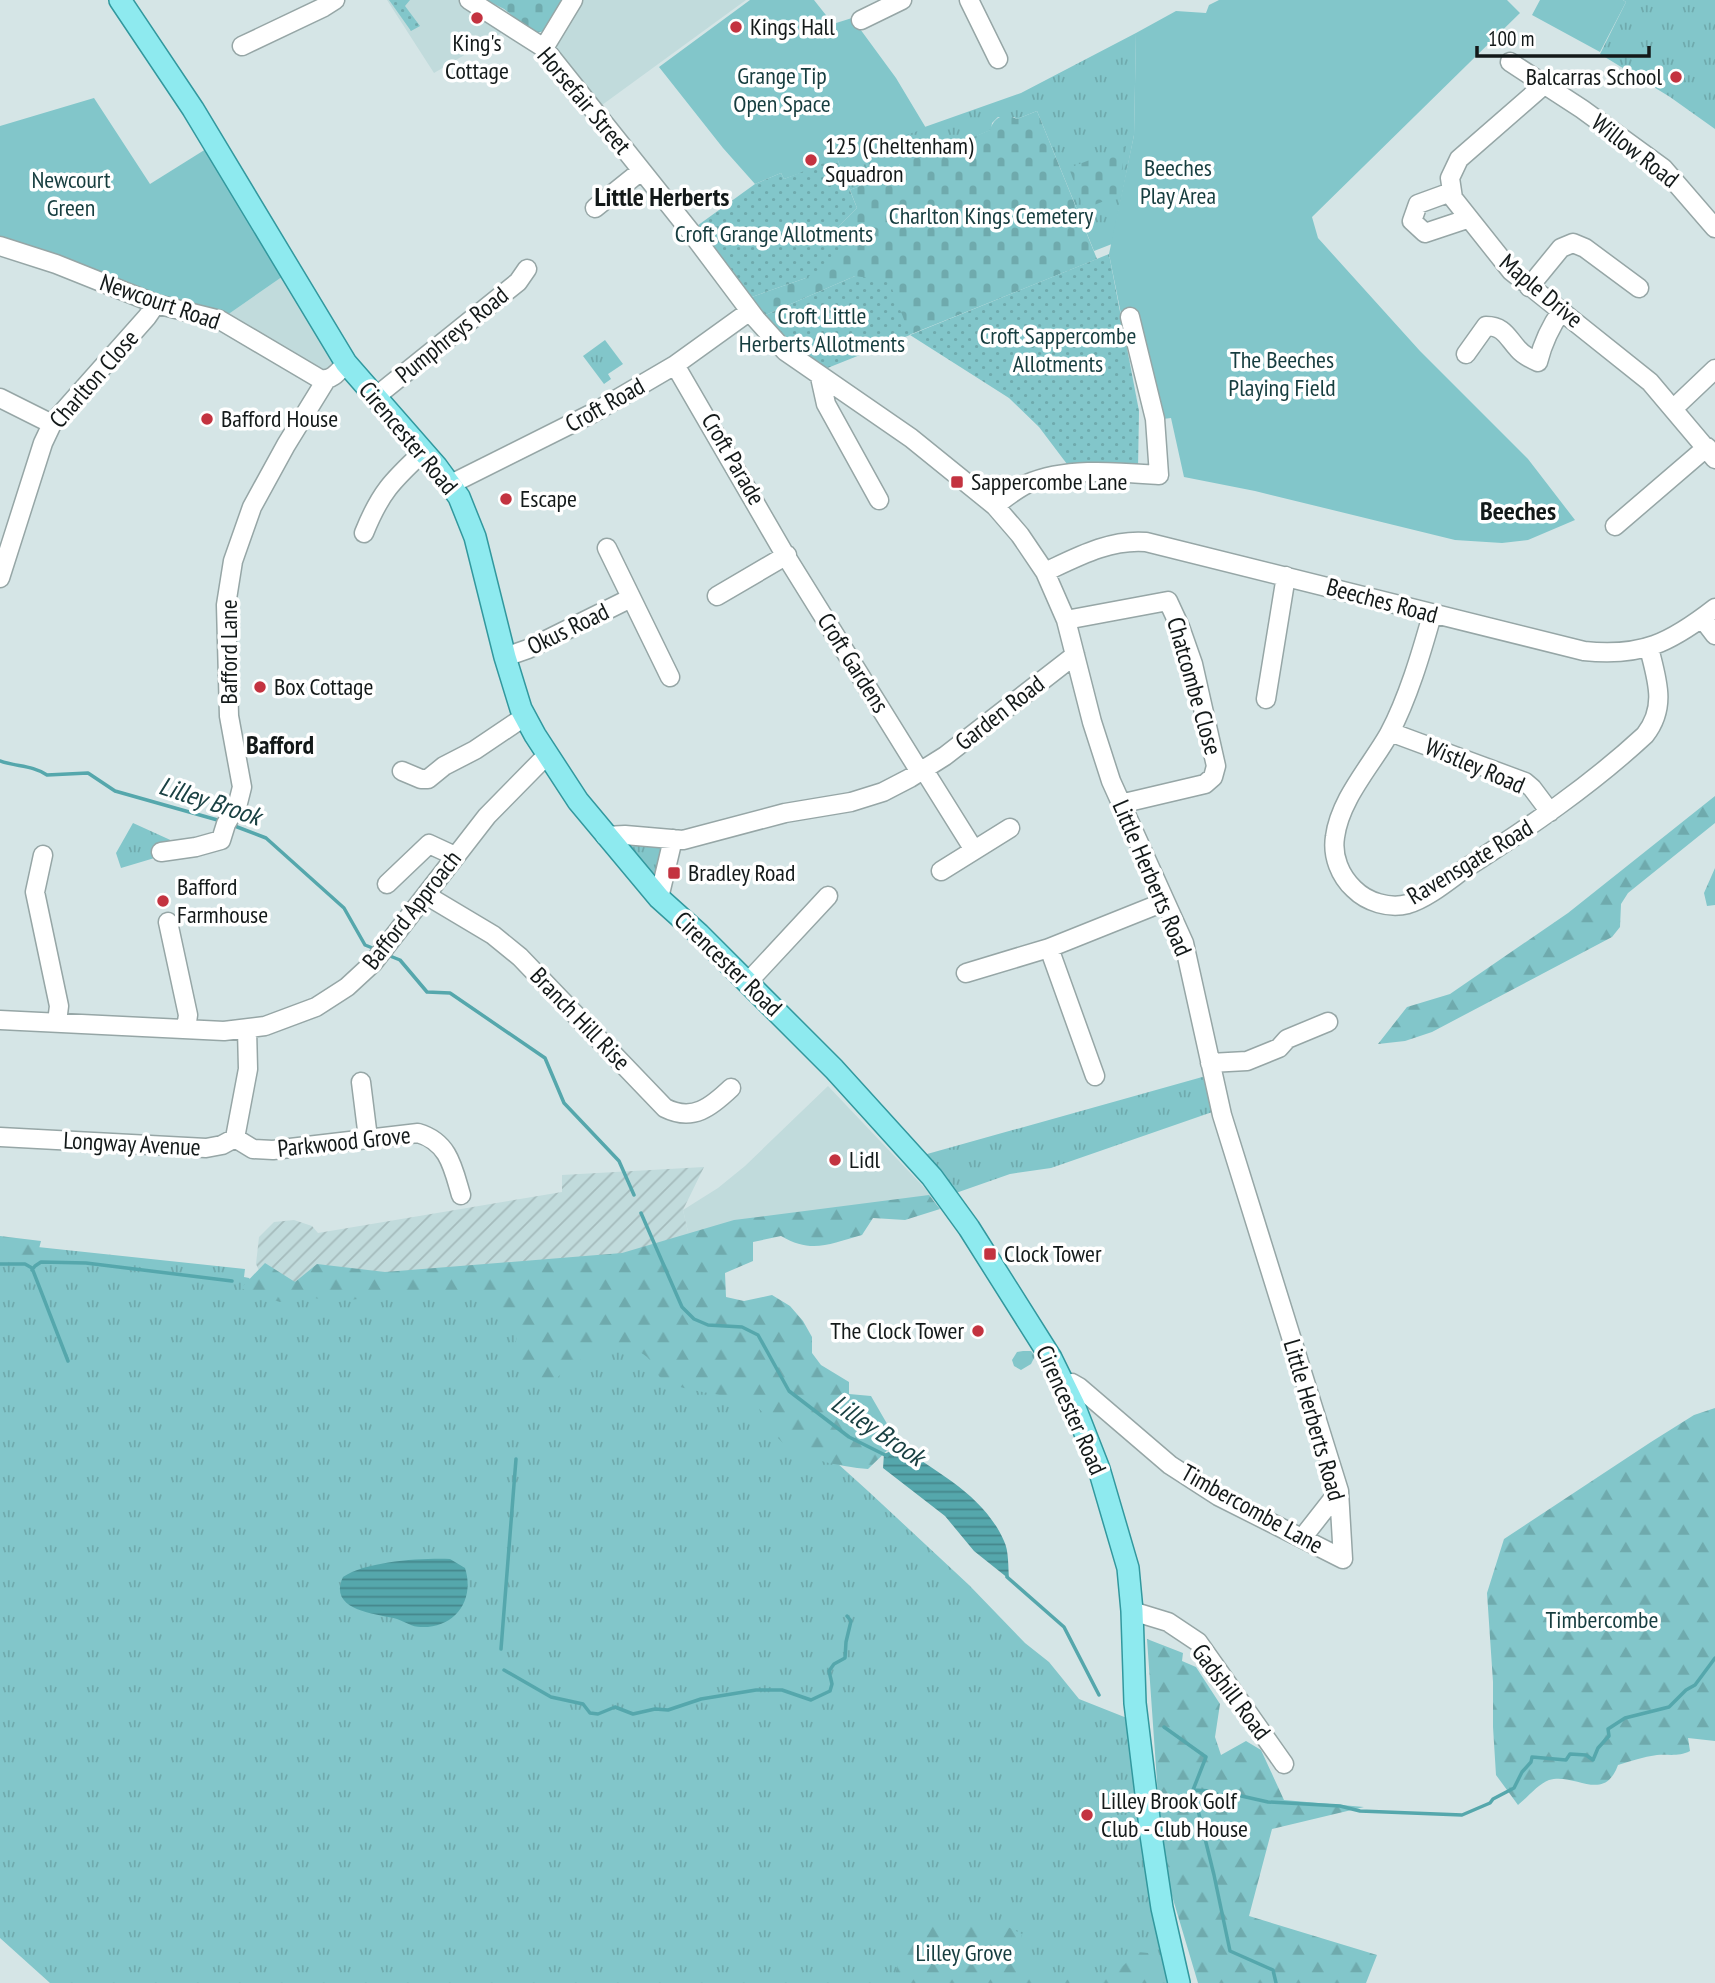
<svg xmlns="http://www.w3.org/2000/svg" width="1715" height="1983" font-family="'PT Sans Narrow',sans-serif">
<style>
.built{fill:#c1dbdc}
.industrial{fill:url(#industrial-furrows)}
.grass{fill:url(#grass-tufts)}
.forest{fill:url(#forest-firs)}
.cemetery{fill:url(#cemetery-stones)}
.park{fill:#82c6ca}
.garden{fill:url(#garden-dots)}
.water{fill:url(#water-rules)}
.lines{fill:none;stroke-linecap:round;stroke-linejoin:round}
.stream{stroke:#55a7ac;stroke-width:3.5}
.minor-casing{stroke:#96a6a6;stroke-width:21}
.major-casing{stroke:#32989e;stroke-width:24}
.minor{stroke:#fff;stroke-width:18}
.major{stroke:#8eeaef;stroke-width:21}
.poi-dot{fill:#c33340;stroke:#fff;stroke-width:2.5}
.labels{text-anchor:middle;stroke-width:7;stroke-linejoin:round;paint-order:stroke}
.poi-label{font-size:24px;fill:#131919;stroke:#fff;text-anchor:start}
.park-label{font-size:24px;fill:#163d3f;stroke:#fff}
.street-label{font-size:24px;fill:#131919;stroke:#fff}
.neighbourhood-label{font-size:26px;font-weight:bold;fill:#131919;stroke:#fff}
.water-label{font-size:26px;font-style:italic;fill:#1a4143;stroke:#fff}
</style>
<defs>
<pattern id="industrial-furrows" width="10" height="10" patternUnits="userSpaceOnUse" patternTransform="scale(1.75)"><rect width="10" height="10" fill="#c1dbdc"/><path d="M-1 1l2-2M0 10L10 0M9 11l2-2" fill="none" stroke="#a5bbbc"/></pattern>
<pattern id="grass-tufts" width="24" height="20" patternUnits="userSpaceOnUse" patternTransform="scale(1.75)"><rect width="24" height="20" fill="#82c6ca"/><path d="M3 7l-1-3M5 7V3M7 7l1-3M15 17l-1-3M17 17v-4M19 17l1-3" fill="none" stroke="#6faaad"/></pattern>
<pattern id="forest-firs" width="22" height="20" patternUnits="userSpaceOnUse" patternTransform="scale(1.75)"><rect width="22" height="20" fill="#82c6ca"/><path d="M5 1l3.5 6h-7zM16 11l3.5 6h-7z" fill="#6faaad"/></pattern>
<pattern id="cemetery-stones" width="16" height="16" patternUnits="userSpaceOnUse" patternTransform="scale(1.75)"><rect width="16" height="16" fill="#82c6ca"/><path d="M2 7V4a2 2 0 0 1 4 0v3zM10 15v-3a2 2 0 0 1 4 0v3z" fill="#6faaad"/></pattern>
<pattern id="garden-dots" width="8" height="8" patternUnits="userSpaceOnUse" patternTransform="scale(1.75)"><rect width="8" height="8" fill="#82c6ca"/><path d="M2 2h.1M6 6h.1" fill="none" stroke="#6faaad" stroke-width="1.8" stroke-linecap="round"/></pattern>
<pattern id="water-rules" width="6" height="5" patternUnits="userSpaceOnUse" patternTransform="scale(1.75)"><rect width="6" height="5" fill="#55a7ac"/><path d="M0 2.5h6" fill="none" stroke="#45878b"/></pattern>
</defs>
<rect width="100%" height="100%" fill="#d5e5e6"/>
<path class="built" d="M387,0H479L543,37L566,0H746L602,105L515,25L434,73Z
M289,272L346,363L333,377L220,320Z
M828,1086L935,1199L690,1241L683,1210L718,1188L745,1166Z"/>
<path class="industrial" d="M704,1167L683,1210L690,1241L673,1269L298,1288L262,1277L256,1264L259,1237L274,1222L294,1220L312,1226L318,1233L562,1192V1175Z"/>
<path class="grass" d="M1623,0H1715V129L1670,97L1600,54L1626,2Z
M1136,33L1134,135L1112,244L1094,251L1037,111L1017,119L1014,117H998L992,123L991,130L923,158L900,164L896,171L850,190L837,158L1021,93Z
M605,340L623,364L608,374L611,379L604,384L583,356Z
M133,823L188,848L121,868L116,853Z
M627,843L660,846L663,851L659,872L650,876Z
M1213,1074L1221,1109L1051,1168L1010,1174L953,1194L920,1156Z
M0,1243L245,1269L244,1277L249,1278L253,1283L613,1272L795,1425L868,1491L969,1585L1025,1643L1049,1662L1079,1699L1137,1722L1167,1983H50L0,1938Z
M1023,1351H1031L1035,1356L1031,1364L1021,1370L1014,1366L1012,1360L1017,1352Z"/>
<path class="forest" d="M1715,796V823L1628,893L1621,904L1620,927L1612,937L1432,1032L1405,1041L1378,1044L1407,1007L1450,994L1568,913Z
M1715,868V905L1707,906L1704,893Z
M929,1195L940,1209L905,1220L873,1218L862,1235C829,1244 812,1254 781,1236L753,1242V1261L725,1273L726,1297L744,1301L772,1295L790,1306L803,1321L812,1337V1353L821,1365L849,1382V1394L871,1396L897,1441L868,1469C842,1467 790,1458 775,1434C767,1422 764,1408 749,1402C728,1394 676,1391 662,1379C655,1374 654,1363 647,1357C616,1331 572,1361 550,1385L521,1371L514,1350L519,1327L505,1314L491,1292L405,1294L339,1301L296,1296L280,1302L251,1293L241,1288L265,1263L295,1282L317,1264L385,1272L622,1253L734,1220Z
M0,1236L41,1241L35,1264L0,1263Z
M1715,1408V1741L1688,1738L1690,1751C1678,1757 1669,1754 1657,1755C1643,1757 1631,1761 1618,1765C1604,1804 1575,1772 1549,1780C1538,1784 1527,1798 1518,1805L1496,1775L1493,1727V1682L1487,1593L1504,1539L1651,1442L1694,1415Z
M1147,1639L1183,1653L1182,1661L1196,1667L1220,1704L1215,1737L1221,1755L1246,1741L1261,1750L1284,1800L1364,1807L1272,1829L1249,1916L1377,1955L1366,1983H1198L1167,1879L1158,1796Z
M996,1921L1022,1934L1018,1956L1032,1959L1031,1975L1089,1982L1113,1975L1138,1952L1148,1953L1158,1983H893L907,1925Z"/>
<path class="cemetery" d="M486,0H565L546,31L534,33L504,9Z
M1037,111L1097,259L909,335L855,276L756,319L743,300L806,278L838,227L857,208L850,190L896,171L901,162L910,156L923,158L990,130C994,116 1005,112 1017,119Z
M1126,146L1117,196L1084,209L1069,168Z"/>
<path class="park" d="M750,0H814L833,24L852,18L896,78L926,128L784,179L781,173L755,184L723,148L659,67Z
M1219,0H1507L1520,13L1312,217L1318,238L1420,351L1528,459L1575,520L1528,540L1502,543L1455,540L1255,491L1184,477L1171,418L1163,419L1122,319L1109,254L1134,135L1136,33L1176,11L1206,13L1209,5Z
M1540,0H1623L1626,2L1600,52L1532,15Z
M94,98L150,184L214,144L289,272L220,320L0,246V126Z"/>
<path class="garden" d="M389,0H410L405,6L420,26L411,31Z
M837,158L857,208L838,227L841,257L806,278L743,300L690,231L755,184L781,173L784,179Z
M1109,254L1139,411L1138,469L1073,472L1039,427L1009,398L910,335L825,369L820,377L756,319L855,276L889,281L910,335Z"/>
<path class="water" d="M900,1447C939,1473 985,1497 1004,1541C1009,1551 1008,1568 1009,1579L974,1551L945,1516L883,1468L884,1454Z
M450,1559L465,1568C475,1599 456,1627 423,1627C413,1628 406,1622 397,1619C377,1614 327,1611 343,1577C367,1561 422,1558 450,1559Z"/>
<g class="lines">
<path class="stream" d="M0,761C17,767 32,765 47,775L88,773L115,791L221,821
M232,825L266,838L344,908L365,945L375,949
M385,954L400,960L427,992L450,993L545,1058L564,1103L619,1161L634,1195
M641,1213L682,1307L694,1319L708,1325L742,1327L758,1335L789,1391L849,1437L887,1456
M0,1264H25L32,1268L68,1361
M32,1270L35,1266L41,1262L86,1263L232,1281
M1007,1577L1064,1627L1099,1695
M501,1649L516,1459
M504,1670L551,1697L583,1704L590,1713L598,1714L615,1707L633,1714L655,1709L668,1710L701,1699L756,1690H782L811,1700L830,1691L832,1684L829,1671L834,1664L845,1658L846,1642L851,1621L847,1616
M1164,1727L1206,1757L1193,1790L1214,1875L1230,1951L1273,1970L1276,1983
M1193,1790L1211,1791L1219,1795H1237L1268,1802L1340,1806L1360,1811L1462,1815L1490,1803L1493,1799L1514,1788L1522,1772L1531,1762L1532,1757L1566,1760L1570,1754L1586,1755L1593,1760L1598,1748L1609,1736L1608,1729L1625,1718L1669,1707L1686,1690L1695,1685L1715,1658"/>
<g class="minor-casing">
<path id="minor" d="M469,0L544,48L690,231L756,319L785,351L911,438L995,506L1020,535L1045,572L1066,620L1092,722L1111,781L1184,943L1222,1115L1339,1491L1343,1559
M969,0L998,59
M861,20L902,0
M242,46L324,7L335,0
M544,48L573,0
M1510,62L1582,109L1663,168L1715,228
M1545,84L1459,159L1450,178L1453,198L1511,271L1650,382L1715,459
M1451,192L1418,204L1412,221L1425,233L1467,219
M595,208L641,171
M0,246L56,264L156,304L220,320L320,379C332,381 338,372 346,363
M1529,287L1561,248L1573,243L1585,248L1639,288
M1466,354L1486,326C1504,326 1507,337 1518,349C1523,355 1531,359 1538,362C1543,342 1550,327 1562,310
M675,365L784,553L920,772
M820,377L826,404L879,500
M0,398L52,424
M374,398L518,282L527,269
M1674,408L1715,369
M451,484L593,413L675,365L750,311
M995,506C1005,498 1015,490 1027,484C1066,467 1117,472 1159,475L1155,419L1130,317
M1615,526L1707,447
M364,533C380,493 392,481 423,452
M607,548L670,677
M1045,572C1077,557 1110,539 1146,542L1584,651C1642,657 1670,643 1715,608
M0,578L43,443L52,424L147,317L156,304
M717,596L787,555
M1432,615C1421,654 1408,698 1389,734C1371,766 1340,799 1335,837C1332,856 1340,876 1354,889C1367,902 1389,909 1408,904C1428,898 1449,880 1466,868C1528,828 1590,786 1645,735C1667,707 1657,680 1649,648
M1702,618L1715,635
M1066,620L1168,601L1180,627L1193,664L1216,766L1213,777L1205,784L1120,804
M505,657L528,649L631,598
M1266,699L1286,576
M1390,732L1525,782L1532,788L1550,812
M924,770L974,850
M402,771L421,779H428L444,766L475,750L524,717
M605,836L625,835L683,840L785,813L851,802L883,792L910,778L945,756L1075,655
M161,852L196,847L221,840L226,824L238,803L242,787L229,716L226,605L233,561L252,507L286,445L326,380
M43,855L35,892L59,1006L57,1022
M941,871L1010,828
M387,884L429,844L455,856
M426,895L493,935L520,957L665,1108C693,1122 711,1107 731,1088
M659,898L673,839
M168,922L188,1015L186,1029
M1049,948L1095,1076
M966,973L1049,948L1164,902
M748,982L828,896
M0,1020L224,1031L265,1026L316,1007L347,987L373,963L487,816L547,755
M1210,1063L1247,1061L1279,1048L1287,1039L1328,1022
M361,1082L368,1138
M0,1137L206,1148L222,1145L235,1138L248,1069L247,1029
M235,1138L253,1149L273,1150L418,1133C449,1142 453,1168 461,1195
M1064,1385L1072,1383L1079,1387L1170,1465L1218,1496L1343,1559
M1303,1537L1339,1491
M1132,1611L1168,1622L1198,1642L1284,1764"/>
</g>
<g class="major-casing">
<path id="major" d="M120,0L193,109L346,363L437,467L459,497L475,537L505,657L521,709L535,735L578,801L659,898L699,934L834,1069L932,1177L969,1228L1051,1358L1074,1405L1099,1469L1128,1568L1132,1611L1135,1703L1151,1835L1162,1908L1179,1983"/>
</g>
<use href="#minor" class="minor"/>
<use href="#major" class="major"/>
</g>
<g class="poi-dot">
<circle cx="477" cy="18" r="7"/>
<circle cx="736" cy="27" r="7"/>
<circle cx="1676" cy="77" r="7"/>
<circle cx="811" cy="160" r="7"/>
<circle cx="207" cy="419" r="7"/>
<rect x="950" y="475" width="14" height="14" rx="3.5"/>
<circle cx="506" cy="499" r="7"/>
<circle cx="260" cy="687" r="7"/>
<rect x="667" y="866" width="14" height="14" rx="3.5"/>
<circle cx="163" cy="901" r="7"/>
<circle cx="835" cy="1160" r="7"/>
<rect x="983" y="1247" width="14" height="14" rx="3.5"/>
<circle cx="978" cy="1331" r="7"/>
<circle cx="1087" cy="1815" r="7"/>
</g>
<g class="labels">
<g class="poi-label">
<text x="750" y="35">Kings Hall</text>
<text x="477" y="51" text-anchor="middle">King's<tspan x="477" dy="28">Cottage</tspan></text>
<text x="1662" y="85" text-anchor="end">Balcarras School</text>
<text x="825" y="154">125 (Cheltenham)<tspan x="825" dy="28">Squadron</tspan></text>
<text x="221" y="427">Bafford House</text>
<text x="971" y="490">Sappercombe Lane</text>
<text x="520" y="507">Escape</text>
<text x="274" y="695">Box Cottage</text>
<text x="688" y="881">Bradley Road</text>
<text x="177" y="895">Bafford<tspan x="177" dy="28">Farmhouse</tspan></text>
<text x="849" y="1168">Lidl</text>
<text x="1004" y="1262">Clock Tower</text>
<text x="964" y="1339" text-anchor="end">The Clock Tower</text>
<text x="1101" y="1809">Lilley Brook Golf<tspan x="1101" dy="28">Club - Club House</tspan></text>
</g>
<g class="park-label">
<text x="782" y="84">Grange Tip<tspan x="782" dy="28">Open Space</tspan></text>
<text x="1178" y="176">Beeches<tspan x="1178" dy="28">Play Area</tspan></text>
<text x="71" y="188">Newcourt<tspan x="71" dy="28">Green</tspan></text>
<text x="991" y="224">Charlton Kings Cemetery</text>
<text x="774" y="242">Croft Grange Allotments</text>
<text x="822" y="324">Croft Little<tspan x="822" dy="28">Herberts Allotments</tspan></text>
<text x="1058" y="344">Croft Sappercombe<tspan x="1058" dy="28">Allotments</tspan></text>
<text x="1282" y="368">The Beeches<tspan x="1282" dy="28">Playing Field</tspan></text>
<text x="1602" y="1628">Timbercombe</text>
<text x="964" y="1961">Lilley Grove</text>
</g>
<g class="street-label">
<text transform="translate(584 101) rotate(50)" y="8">Horsefair Street</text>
<text transform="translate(1635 151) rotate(38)" y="8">Willow Road</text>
<text transform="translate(1541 291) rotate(40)" y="8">Maple Drive</text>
<text transform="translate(160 302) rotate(19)" y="8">Newcourt Road</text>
<text transform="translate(452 335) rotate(-39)" y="8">Pumphreys Road</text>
<text transform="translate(94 379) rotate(-49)" y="8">Charlton Close</text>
<text transform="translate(605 405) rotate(-29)" y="8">Croft Road</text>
<text transform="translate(408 438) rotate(50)" y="8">Cirencester Road</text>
<text transform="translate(733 459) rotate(60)" y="8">Croft Parade</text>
<text transform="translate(1382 601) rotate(15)" y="8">Beeches Road</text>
<text transform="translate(568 629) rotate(-26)" y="8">Okus Road</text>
<text transform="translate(229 652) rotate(-90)" y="8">Bafford Lane</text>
<text transform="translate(853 663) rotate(58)" y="8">Croft Gardens</text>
<text transform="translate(1194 686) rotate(74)" y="8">Chatcombe Close</text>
<text transform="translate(1000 713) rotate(-38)" y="8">Garden Road</text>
<text transform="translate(1475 766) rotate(23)" y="8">Wistley Road</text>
<text transform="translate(1470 862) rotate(-31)" y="8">Ravensgate Road</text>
<text transform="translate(1152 878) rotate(67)" y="8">Little Herberts Road</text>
<text transform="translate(412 910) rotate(-52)" y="8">Bafford Approach</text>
<text transform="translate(728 964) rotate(44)" y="8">Cirencester Road</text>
<text transform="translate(580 1019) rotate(46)" y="8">Branch Hill Rise</text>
<text transform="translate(344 1142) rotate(-6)" y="8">Parkwood Grove</text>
<text transform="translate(132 1144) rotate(3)" y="8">Longway Avenue</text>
<text transform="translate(1071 1410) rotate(66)" y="8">Cirencester Road</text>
<text transform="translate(1314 1420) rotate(74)" y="8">Little Herberts Road</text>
<text transform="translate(1252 1509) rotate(29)" y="8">Timbercombe Lane</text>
<text transform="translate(1231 1692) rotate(53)" y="8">Gadshill Road</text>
</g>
<g class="neighbourhood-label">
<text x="662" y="206">Little Herberts</text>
<text x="1518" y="520">Beeches</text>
<text x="280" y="754">Bafford</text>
</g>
<g class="water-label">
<text transform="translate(210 801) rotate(18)" y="9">Lilley Brook</text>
<text transform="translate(878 1430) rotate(34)" y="9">Lilley Brook</text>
</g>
</g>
<path d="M1477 46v10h172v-10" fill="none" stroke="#131919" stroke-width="3.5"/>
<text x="1488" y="46" font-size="21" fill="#131919" stroke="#ffffff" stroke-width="5" paint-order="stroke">100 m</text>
</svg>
